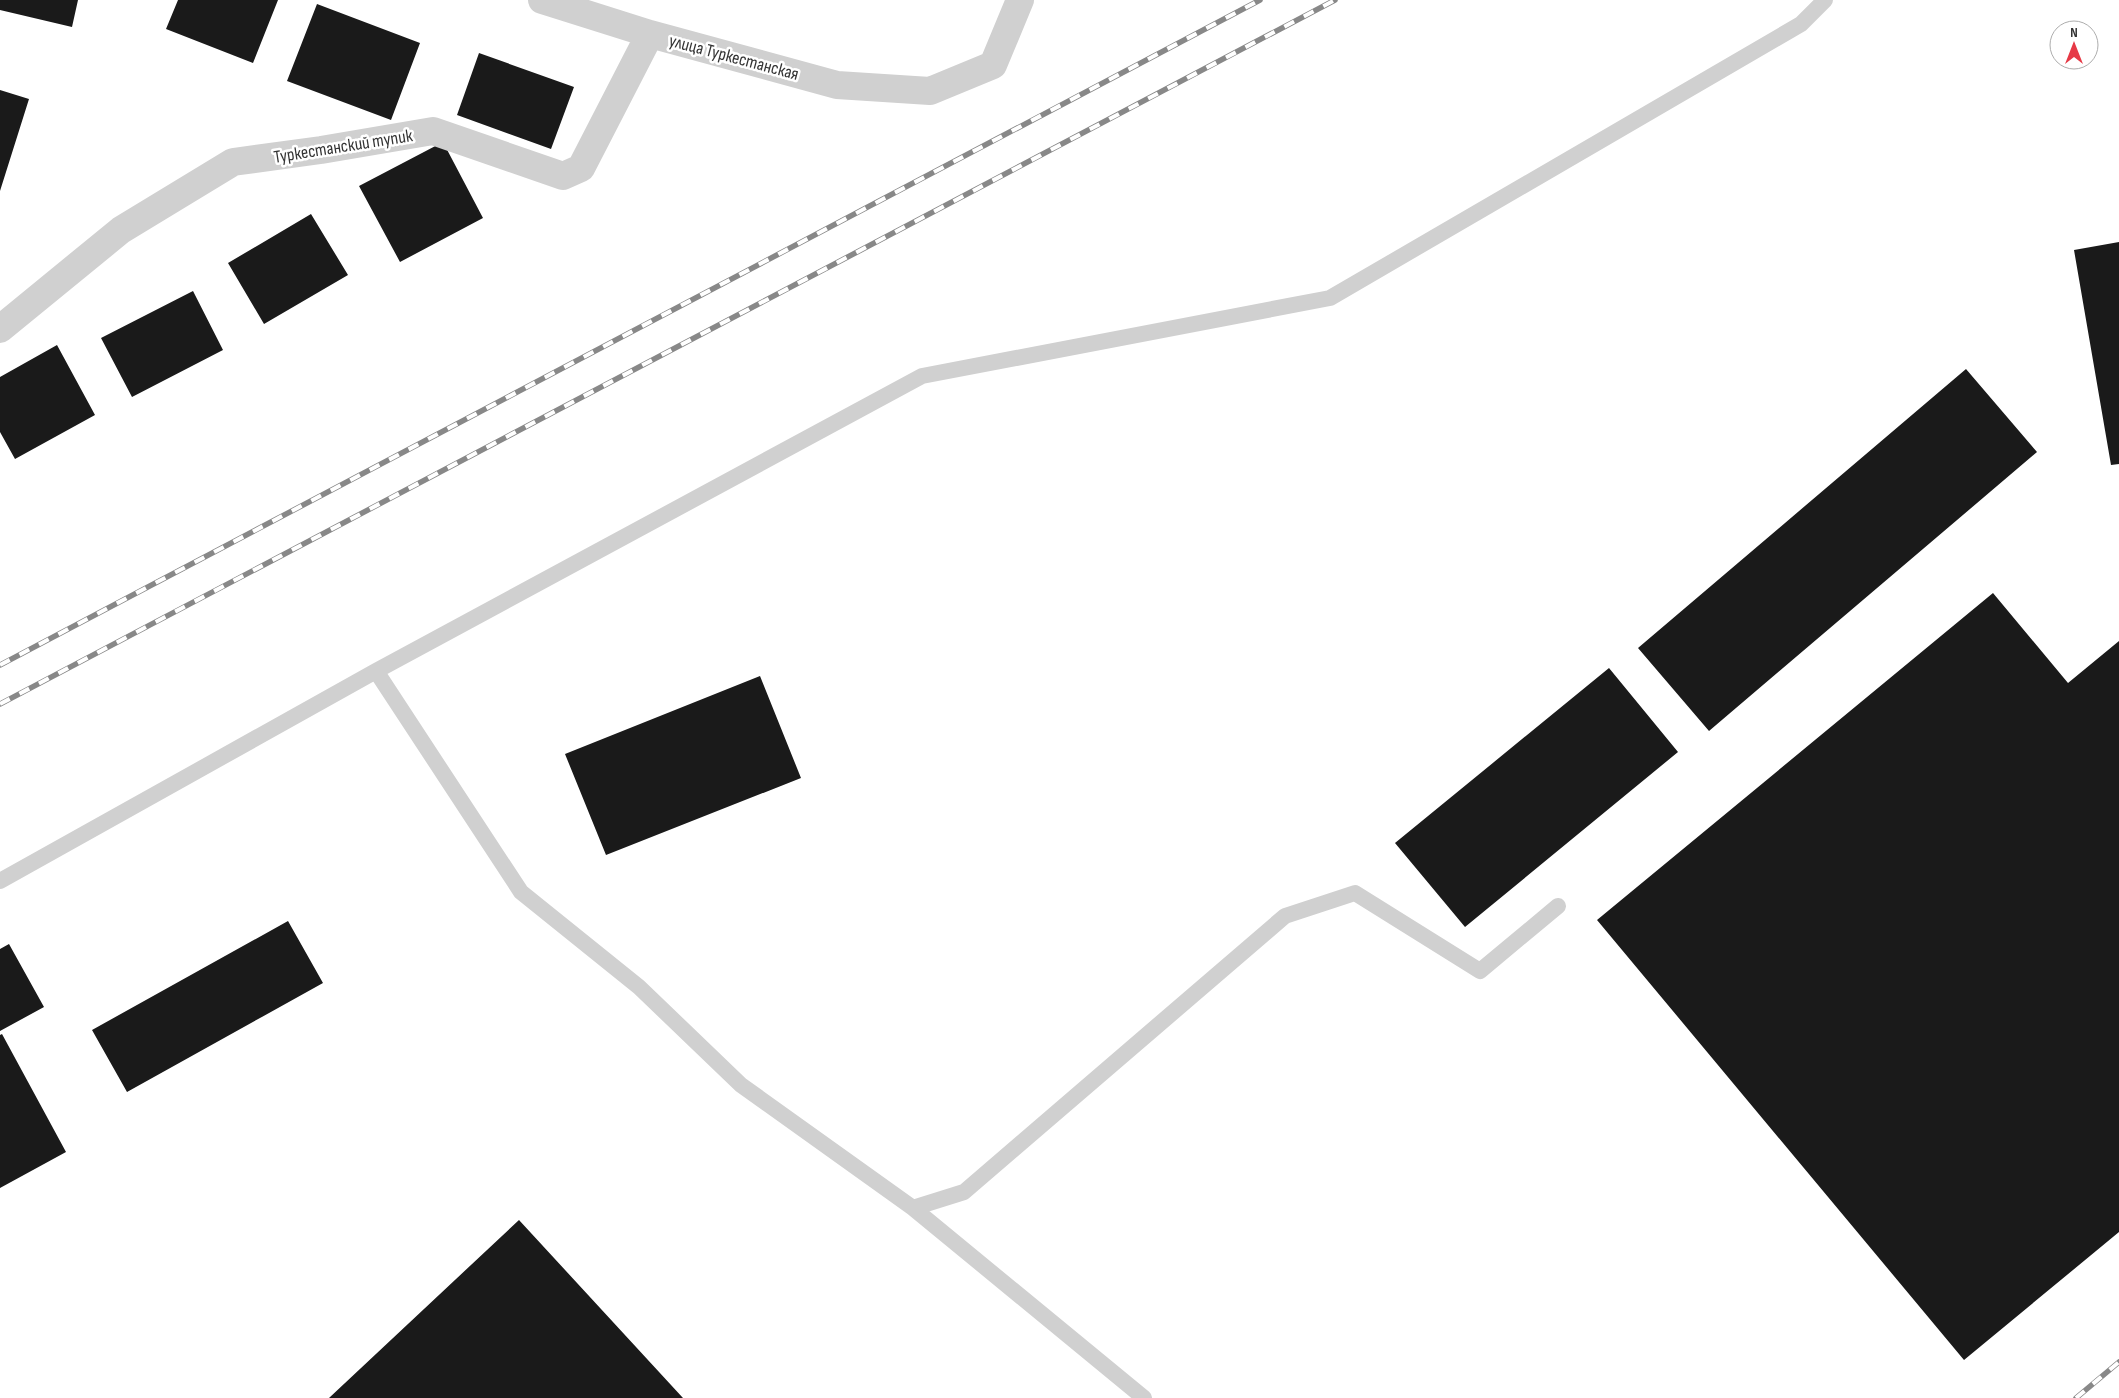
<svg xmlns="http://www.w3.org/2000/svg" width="2119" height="1398" font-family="'Sofia Sans Condensed',sans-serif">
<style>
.building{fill:#1a1a1a}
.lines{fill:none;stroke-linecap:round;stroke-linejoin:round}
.lane{stroke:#d0d0d0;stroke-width:16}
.street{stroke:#d0d0d0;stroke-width:28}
.rail-casing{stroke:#888;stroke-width:5.5}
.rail{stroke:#fff;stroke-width:4;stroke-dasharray:11;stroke-linecap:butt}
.labels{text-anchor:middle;stroke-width:5;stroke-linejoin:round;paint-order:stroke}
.street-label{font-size:18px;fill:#333;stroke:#fff}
</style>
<rect width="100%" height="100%" fill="#fff"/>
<path class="building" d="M0,0H78L72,27L0,10Z
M178,0H278L253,63L166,29Z
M317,4L420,43L391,120L287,81Z
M479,53L574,87L551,149L457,115Z
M0,90L29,99L0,191Z
M443,142L483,218L400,262L359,186Z
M311,214L348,275L264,324L228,263Z
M2119,242V464L2111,465L2074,250Z
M193,291L223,350L132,397L101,338Z
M57,345L95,415L15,459L0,432V377Z
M1966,369L2037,452L1709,731L1638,648Z
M1993,593L2068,683L2119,641V1232L1964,1360L1597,920Z
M1609,668L1678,752L1465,927L1395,843Z
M760,676L801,778L606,855L565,754Z
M288,921L323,983L127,1092L92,1030Z
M9,944L44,1007L0,1031V949Z
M2,1034L66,1152L0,1188V1035Z
M519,1220L683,1398H329Z"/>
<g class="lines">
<path class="lane" d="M376,671L521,892L639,987L741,1085L913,1208L964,1192L1285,916L1355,893L1480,971L1558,906
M0,881L376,671L922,376L1330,298L1801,24L1825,0
M913,1208L1144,1398"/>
<path class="street" d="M542,0L650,34L837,85L930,91L993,65L1020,0
M0,329L121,230L233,162L321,150L433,131L563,176L581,168L650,34"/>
<g class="rail-casing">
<path id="rail" d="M0,665L1260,0
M0,704L1335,0
M2076,1398L2119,1362"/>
</g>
<use href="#rail" class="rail"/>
</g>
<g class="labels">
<g class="street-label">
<text transform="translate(734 57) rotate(15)" y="6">улица Туркестанская</text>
<text transform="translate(343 146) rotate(-9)" y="6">Туркестанский тупик</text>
</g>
</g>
<g transform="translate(2074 45)"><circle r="24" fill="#ffffff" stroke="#adadad"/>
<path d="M0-4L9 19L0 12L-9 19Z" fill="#e63946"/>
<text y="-8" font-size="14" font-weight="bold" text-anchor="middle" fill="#333333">N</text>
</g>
</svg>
